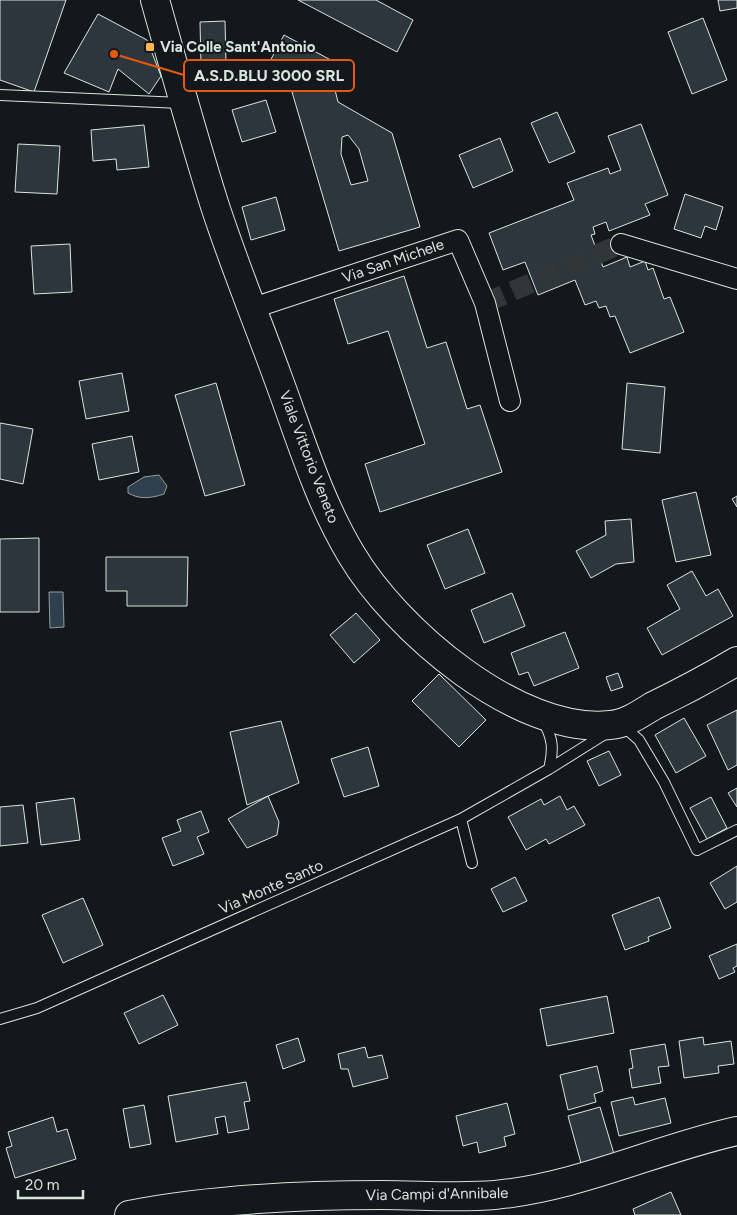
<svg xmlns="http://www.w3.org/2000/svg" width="737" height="1215" font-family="Figtree,sans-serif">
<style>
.water{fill:#2f3f4d;stroke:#939e99}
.building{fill:#2c363c;stroke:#d8e6dc;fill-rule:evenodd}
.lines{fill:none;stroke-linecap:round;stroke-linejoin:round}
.minor-tunnel{stroke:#313739;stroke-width:20;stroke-dasharray:20 10;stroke-linecap:butt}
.service-casing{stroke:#d8e6dc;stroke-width:12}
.minor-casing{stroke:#d8e6dc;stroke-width:22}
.secondary-casing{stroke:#d8e6dc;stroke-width:30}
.service{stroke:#14181c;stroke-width:10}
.minor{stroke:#14181c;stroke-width:20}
.secondary{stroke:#14181c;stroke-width:28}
.poi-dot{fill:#ffb74d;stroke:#14181c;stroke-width:2}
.labels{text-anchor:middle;stroke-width:4;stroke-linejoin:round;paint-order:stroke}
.poi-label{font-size:15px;font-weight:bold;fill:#d8e6dc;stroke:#14181c;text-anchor:start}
.street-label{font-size:15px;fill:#d8e6dc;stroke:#14181c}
.leader{fill:none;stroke:#e8590c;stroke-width:2}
.callout-dot{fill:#e8590c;stroke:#14181c;stroke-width:2}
.callout{fill:#14181c;stroke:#e8590c;stroke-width:2}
.callout-label{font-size:16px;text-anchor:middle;font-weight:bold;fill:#d8e6dc}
</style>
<rect width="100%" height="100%" fill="#14181c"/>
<path class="water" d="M159,475L167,486L164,494C152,498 140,500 128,493V487L144,477Z
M49,592H63L64,627L50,628Z"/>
<path class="building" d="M0,0H66L34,92L0,80Z
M298,0H376L413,20L397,52Z
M718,0H737V8L720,11Z
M98,14L147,40L161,76L149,94L118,69L109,92L64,73Z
M703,18L727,80L692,94L668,32Z
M225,21L226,64L201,65L200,22Z
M284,35L342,66L333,82L338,102L392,133L420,227L339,251L292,92L305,89L302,78L270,61ZM348,135L359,149L368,181L351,185L341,154L342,137Z
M266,100L276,132L242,142L232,110Z
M557,112L575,152L549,163L531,123Z
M641,124L668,195L645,204L650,215L609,231L606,222L593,227L595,234L591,235L603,267L627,257L630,267L645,261L648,270L653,268L664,299L670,297L684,332L630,353L615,316L610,317L606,306L599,308L596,301L585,305L575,280L538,295L525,262L503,270L489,233L574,200L567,183L608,168L610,174L621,170L608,136Z
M144,125L149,167L117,170L116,159L93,161L91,130Z
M500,138L513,171L473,188L459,155Z
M18,144L60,146L57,194L15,192Z
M685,194L723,207L716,230L705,226L701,238L674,229Z
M276,197L285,230L251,240L242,207Z
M70,244L72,292L34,294L31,246Z
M404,276L427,348L446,342L467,409L480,405L502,472L380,512L365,464L425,444L388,331L348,344L334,299Z
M122,373L129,411L86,419L79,381Z
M216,383L245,485L205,496L175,395Z
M627,383L665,387L660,453L622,449Z
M0,423L33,429L23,484L0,479Z
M132,436L139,472L99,480L92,444Z
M696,492L711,555L676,562L662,500Z
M737,496V507L732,499Z
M631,519L634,562L616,564L591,578L576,551L606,535L605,521Z
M468,529L485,573L445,589L427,545Z
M39,538V612H0V539Z
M106,557H188L187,606H127V591H106Z
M692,571L706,596L718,589L733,616L662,655L647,628L680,609L667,585Z
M512,593L525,626L484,643L471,610Z
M356,613L380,640L354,663L330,635Z
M565,632L579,668L534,686L528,672L519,675L511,653Z
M618,673L623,687L611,691L606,677Z
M439,674L486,720L459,747L412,701Z
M737,710V765L728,770L707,725Z
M684,718L706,756L676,773L655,735Z
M281,721L299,783L247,805L230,732Z
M368,747L379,786L344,797L331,759Z
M609,751L621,775L599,786L587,761Z
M737,788V807L728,793Z
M268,796L279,822L277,835L247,848L228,819Z
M560,796L567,810L574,806L585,825L549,844L546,839L526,850L508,817L541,799L544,805Z
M711,797L727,828L707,839L690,808Z
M74,798L80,840L41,845L36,803Z
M23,805L28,843L0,846V807Z
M201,811L209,832L197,837L204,854L173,866L162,838L181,831L177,820Z
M737,866V902L725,909L710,883Z
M515,877L527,901L503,912L491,889Z
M659,897L671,928L648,937L649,941L625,950L612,915Z
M83,898L103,945L63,963L42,915Z
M737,944V966L733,968L735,972L719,979L709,956Z
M163,995L178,1025L139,1044L124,1013Z
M607,996L614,1033L547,1046L540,1009Z
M703,1037L704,1045L731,1041L734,1064L718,1066L719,1073L684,1078L679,1041Z
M298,1038L305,1061L283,1069L276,1045Z
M665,1044L669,1066L658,1067L661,1083L632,1088L629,1069L633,1068L630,1050Z
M365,1047L368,1058L382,1055L388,1078L353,1087L348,1069H341L338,1054Z
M597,1066L603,1091L594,1094L596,1102L568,1110L560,1075Z
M246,1082L250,1101L244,1102L249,1129L228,1133L225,1116L215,1118L218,1134L176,1142L168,1096Z
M633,1097L635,1105L665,1098L671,1123L619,1136L611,1102Z
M507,1103L515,1134L504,1137L506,1146L479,1153L477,1142L463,1146L456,1116Z
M144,1105L151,1144L130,1148L123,1109Z
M600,1107L614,1154L581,1163L568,1116Z
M53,1117L57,1132L67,1129L76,1159L15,1178L6,1148L12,1146L8,1132Z
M671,1192L681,1215H635L633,1209Z"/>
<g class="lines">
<path class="minor-tunnel" d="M485,303L621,244"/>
<g class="service-casing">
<path id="service" d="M0,95L181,103
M542,719C553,738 554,748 549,769L608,732
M622,725L639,740L664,782L697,850L737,830
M461,819L472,863
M0,1019L37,1008L461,819L549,769"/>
</g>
<g class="minor-casing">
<path id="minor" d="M621,244L737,279
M253,308L458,240L485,303L510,401"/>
</g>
<g class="secondary-casing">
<path id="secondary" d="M155,0C174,68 193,136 214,203C233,262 257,320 278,378C300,437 318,499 351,554C395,629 518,735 610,725C626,724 640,714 653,706C682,692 710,677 737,661
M129,1215C212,1199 297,1195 382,1195C419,1195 458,1198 495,1195C579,1187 656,1149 737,1131"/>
</g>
<use href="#service" class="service"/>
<use href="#minor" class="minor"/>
<use href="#secondary" class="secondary"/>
</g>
<rect class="poi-dot" x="145" y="42" width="10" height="10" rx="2.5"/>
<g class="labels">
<g class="poi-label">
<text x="160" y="52">Via Colle Sant'Antonio</text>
</g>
<g class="street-label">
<text transform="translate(393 261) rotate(-19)" y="5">Via San Michele</text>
<text transform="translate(309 457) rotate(69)" y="5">Viale Vittorio Veneto</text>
<text transform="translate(271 887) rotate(-24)" y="5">Via Monte Santo</text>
<text transform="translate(437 1194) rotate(-1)" y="5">Via Campi d'Annibale</text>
</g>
</g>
<path class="leader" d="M114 54L184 75"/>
<circle class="callout-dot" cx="114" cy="54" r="5"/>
<rect class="callout" x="184" y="60" width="170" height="31" rx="5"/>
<g class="callout-label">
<text x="269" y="81">A.S.D.BLU 3000 SRL</text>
</g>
<path d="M18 1190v8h65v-8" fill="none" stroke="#d8e6dc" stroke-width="2.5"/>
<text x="25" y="1190" font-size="15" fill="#d8e6dc" stroke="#14181c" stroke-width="4" paint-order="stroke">20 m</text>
</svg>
